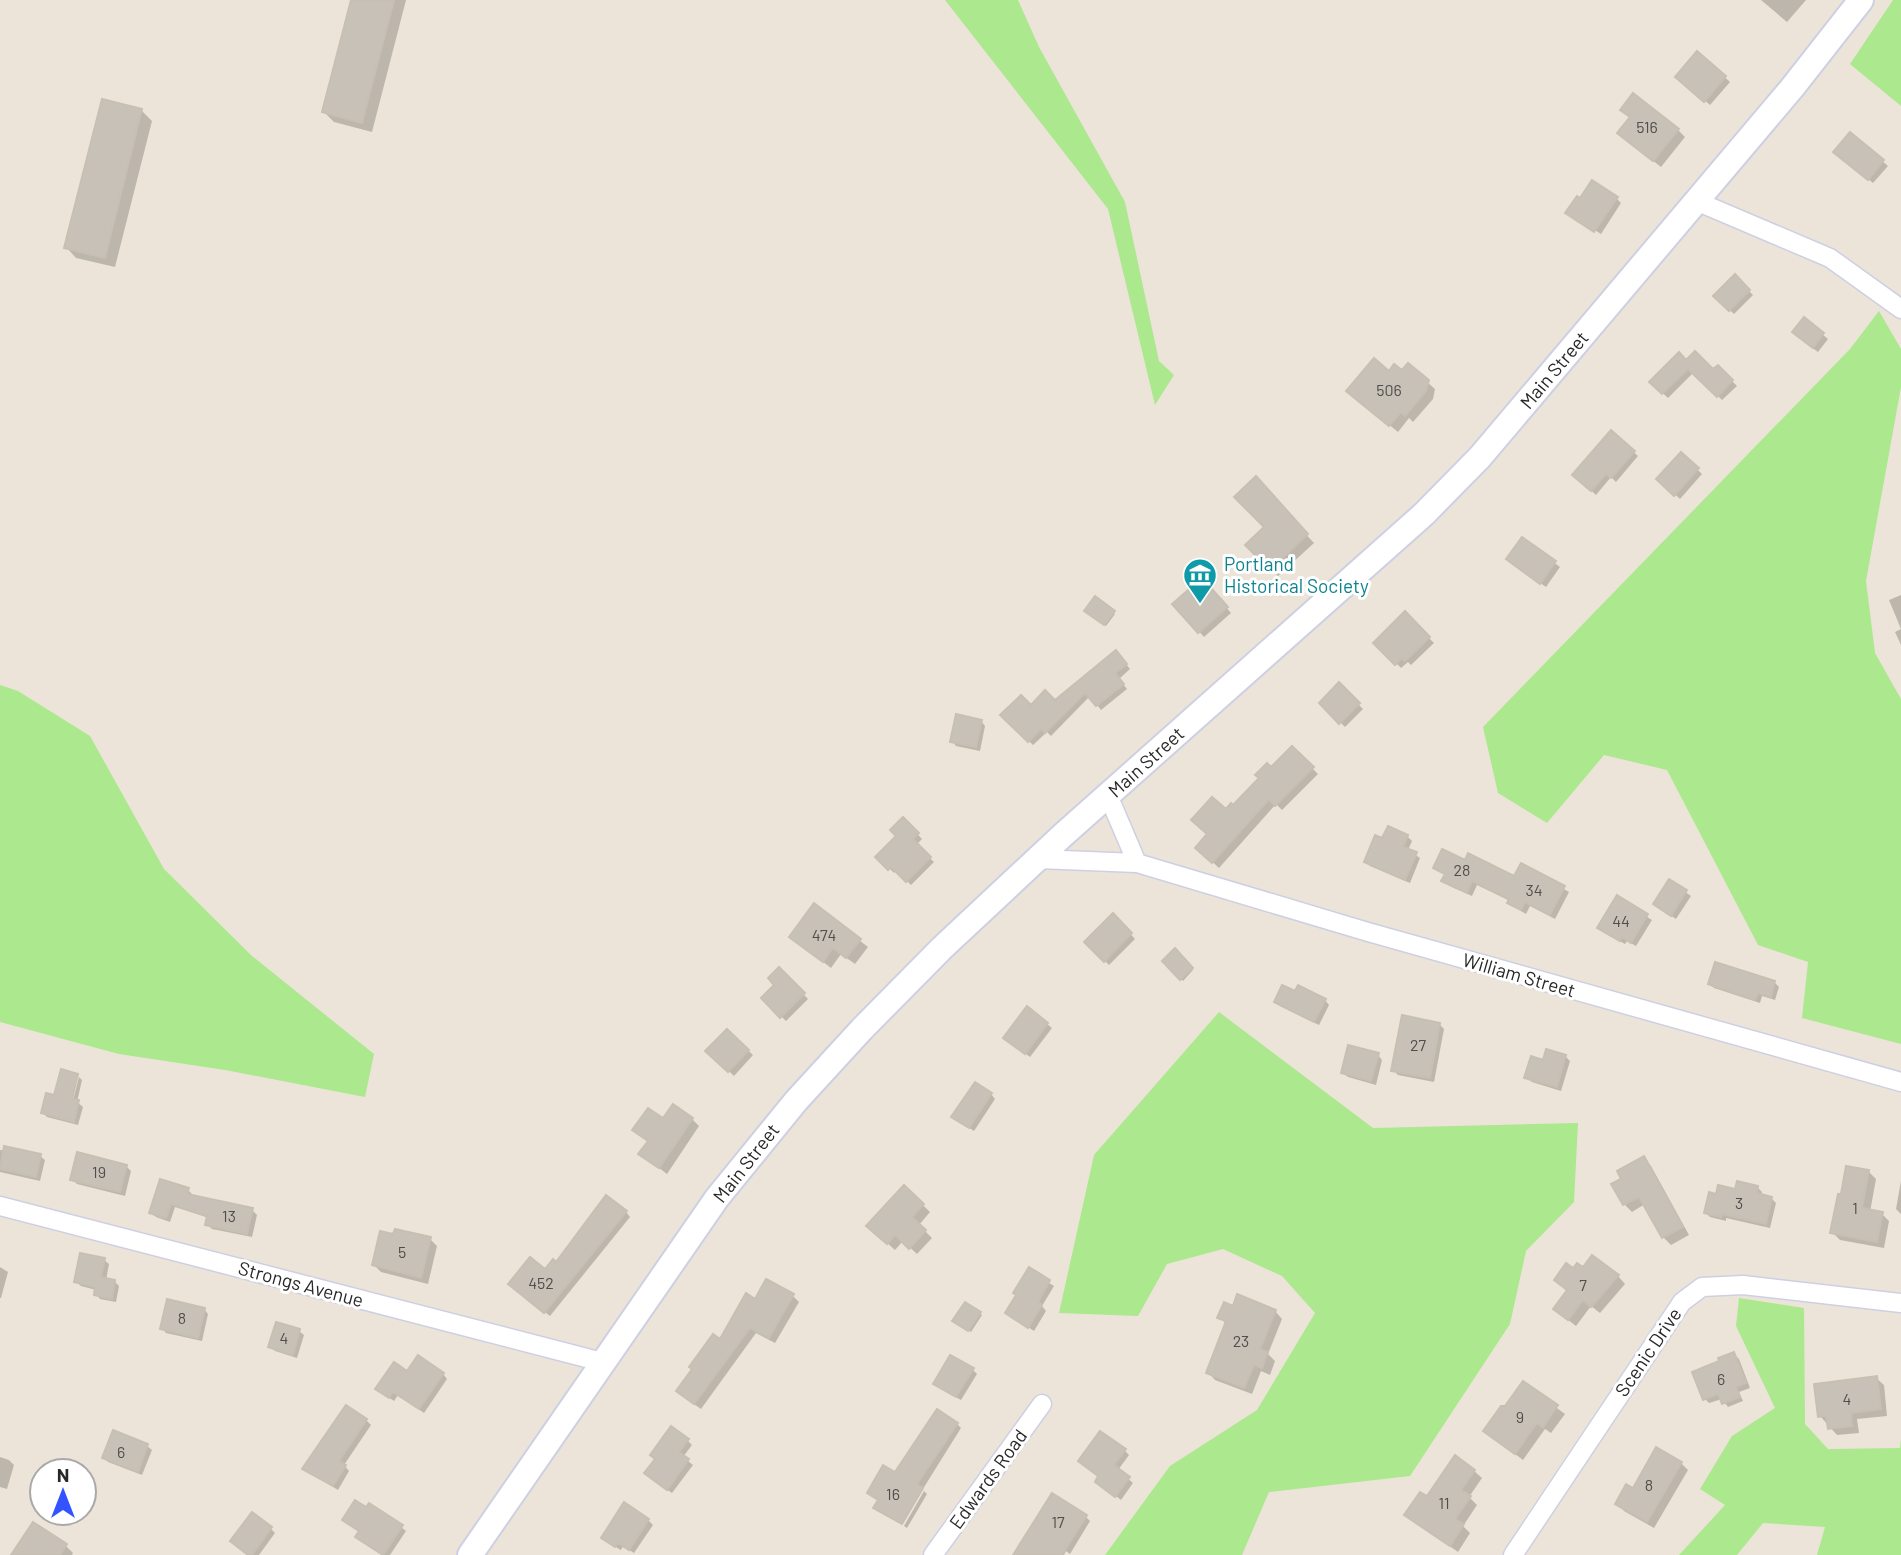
<svg xmlns="http://www.w3.org/2000/svg" width="1901" height="1555" font-family="Barlow,sans-serif">
<style>
.green{fill:#abe88e}
.shadow{fill:#0003}
.building{fill:#c7c1b8;stroke:#c7c0b2;stroke-width:2}
.lines{fill:none;stroke-linecap:round;stroke-linejoin:round}
.street-casing{stroke:#cdd0e3;stroke-width:21}
.secondary-casing{stroke:#cdd0e3;stroke-width:28}
.street{stroke:#fff;stroke-width:18}
.secondary{stroke:#fff;stroke-width:24}
.labels{text-anchor:middle;stroke-width:6;stroke-linejoin:round;paint-order:stroke}
.number-label{font-size:16px;fill:#504e4c}
.street-label{font-size:19px;fill:#282828;stroke:#fff}
.culture-label{font-size:19px;fill:#0d838f;stroke:#fff;text-anchor:start}
</style>
<rect width="100%" height="100%" fill="#ece4d8"/>
<path class="green" d="M945,0H1018L1039,47L1125,202L1159,361L1174,375L1155,405L1108,209Z
M1893,0H1901V106L1850,64Z
M1879,311L1901,349V387L1866,581L1875,653L1901,699V1044L1802,1018L1808,962L1758,945L1667,770L1604,755L1547,823L1498,793L1483,727L1850,349Z
M0,685L18,691L90,736L164,869L252,956L374,1054L365,1097L225,1070L119,1054L0,1022Z
M1219,1012L1373,1128L1578,1123L1574,1202L1526,1251L1510,1324L1410,1476L1269,1492L1242,1555H1105L1170,1466L1257,1410L1315,1313L1282,1276L1223,1249L1167,1264L1138,1316L1059,1313L1094,1155Z
M1739,1298L1804,1308L1805,1424L1828,1449L1900,1448L1901,1439V1555H1817L1825,1527L1763,1523L1737,1555H1679L1725,1505L1700,1489L1732,1436L1775,1408L1736,1326Z"/>
<path class="shadow" d="M353,0H406L372,132L334,122L324,112Z
M1761,0H1806L1787,22Z
M1698,53L1730,82L1710,105L1682,81Z
M104,101L142,111L152,121L115,267L76,258L66,247Z
M1678,130L1685,137L1661,167L1627,140Z
M1850,134L1888,166L1873,183L1840,156Z
M1617,199L1621,203L1601,234L1570,214Z
M1735,277L1753,295L1734,314L1715,296Z
M1804,319L1828,339L1818,352L1798,337Z
M1686,362L1713,372L1718,367L1737,386L1722,400L1694,372L1668,398L1651,382Z
M1402,372L1427,382L1435,389L1433,399L1413,422L1409,418L1398,432L1356,398L1389,373Z
M1611,432L1638,456L1616,482L1611,477L1596,495L1575,475Z
M1681,454L1702,474L1680,499L1658,479Z
M1256,478L1287,510V514L1314,543L1278,576L1248,545L1266,527Z
M1522,539L1560,567L1546,587L1512,564Z
M1207,585L1231,613L1204,637L1175,604Z
M1901,595V629L1889,600Z
M1095,599L1115,614L1106,626L1086,610Z
M1405,614L1434,643L1411,665L1408,662L1401,668L1376,643Z
M1901,629V645L1895,632Z
M1120,657L1130,669L1119,679L1127,689L1101,710L1090,696L1051,736L1047,732L1033,745L1003,715L1055,702Z
M1339,685L1363,709L1345,727L1321,703Z
M981,721L985,726L980,751L956,746L952,741Z
M1292,748L1318,774L1282,810L1276,804L1219,868L1203,853L1226,812Z
M903,819L922,839L916,845L934,862L911,885L896,870L894,873L878,857L899,836Z
M1407,836L1412,841L1408,850L1420,858L1410,883L1370,866L1366,862L1383,841Z
M1466,863L1515,878L1521,865L1569,892L1555,919L1530,906L1526,914L1514,907L1510,901L1477,885L1472,896L1448,885L1444,880L1446,875L1435,868Z
M1669,881L1691,896L1676,919L1659,908Z
M1617,898L1652,920L1636,946L1627,941L1625,944L1604,932Z
M815,906L868,947L855,964L841,954L831,968L791,937Z
M1113,915L1135,939L1109,965L1086,942Z
M1175,951L1193,970L1183,981L1164,961Z
M779,969L808,999L786,1021L763,998L777,985Z
M1775,983L1779,987L1775,1000L1762,996L1760,1003L1714,988L1710,984Z
M1296,994L1325,1000L1329,1005L1319,1025L1280,1006L1276,1002Z
M1047,1024L1052,1028L1030,1057L1010,1042Z
M1440,1025L1444,1029L1434,1082L1398,1075L1393,1070Z
M727,1031L753,1055L734,1076L708,1051Z
M1378,1055L1382,1060L1376,1085L1348,1077L1343,1073Z
M1565,1056L1570,1061L1561,1091L1532,1082L1527,1078L1544,1062Z
M62,1071L78,1076H76L68,1107L71,1108L79,1077L82,1080L77,1102L83,1107L78,1125L47,1117L43,1113L48,1095L56,1097Z
M991,1094L995,1099L974,1131L958,1121Z
M692,1119L699,1126L667,1174L641,1154L649,1142L635,1130L664,1120Z
M0,1150L40,1156L45,1160L40,1181L0,1172Z
M1644,1158L1651,1166L1689,1235L1671,1245L1663,1237L1645,1204L1632,1212L1624,1204L1623,1179Z
M126,1166L131,1171L125,1196L77,1184L72,1179Z
M1868,1171L1876,1179L1870,1212L1882,1214L1889,1221L1884,1248L1840,1240L1832,1232Z
M1901,1181V1214L1896,1209Z
M904,1187L930,1212L919,1225L932,1238L917,1254L903,1241L895,1250L876,1233Z
M1757,1187L1762,1192L1761,1196L1771,1198L1776,1203L1770,1228L1726,1218V1221L1710,1217L1706,1213L1717,1196Z
M188,1190L193,1195L192,1197L252,1210L257,1215L252,1237L212,1229L207,1224L209,1218L175,1207L170,1222L156,1217L151,1212Z
M626,1212L630,1217L550,1316L515,1289L545,1272Z
M430,1239L437,1246L428,1284L381,1272L374,1265Z
M104,1260L109,1264L106,1280L114,1281L119,1286L116,1302L100,1299L96,1294V1290L81,1286L76,1282Z
M0,1267L8,1272L1,1298H0Z
M1029,1270L1054,1286L1042,1306L1046,1311L1034,1331L1007,1313L1018,1296Z
M1584,1270L1618,1276L1625,1284L1600,1313L1591,1306L1576,1326L1563,1316L1568,1291L1556,1280L1574,1271Z
M793,1296L799,1302L775,1343L756,1333L701,1409L684,1397L720,1341L756,1301Z
M966,1304L982,1315L971,1332L956,1323Z
M1233,1308L1275,1311L1282,1319L1268,1354L1275,1361L1270,1375L1261,1371L1252,1394L1215,1380L1208,1372L1227,1325L1220,1317Z
M204,1309L208,1314L202,1341L166,1333L162,1328Z
M299,1331L304,1335L297,1358L275,1351L270,1347Z
M1734,1354L1739,1359L1750,1388L1739,1392L1743,1401L1728,1407L1722,1399L1709,1403L1705,1399Z
M973,1370L977,1374L961,1400L940,1388Z
M408,1373L443,1374L447,1379L424,1413L398,1395L394,1401L382,1393Z
M1876,1378L1884,1385L1887,1416L1857,1419L1859,1433L1837,1435L1820,1416Z
M1523,1383L1565,1414L1551,1433L1545,1429L1523,1460L1485,1431L1506,1408Z
M366,1420L371,1425L344,1465L349,1471L338,1490L304,1469Z
M957,1424L961,1428L901,1524L880,1512L875,1508L879,1501L869,1493Z
M114,1432L147,1446L152,1450L142,1475L108,1462L104,1457Z
M687,1440L692,1445L683,1457L693,1465L672,1493L650,1478Z
M1125,1451L1129,1455L1118,1470L1133,1483L1121,1500L1097,1481Z
M0,1457L9,1460L14,1465L7,1489L0,1487Z
M1681,1463L1688,1470L1654,1528L1624,1511L1617,1503L1633,1490Z
M1474,1471L1482,1478L1469,1497L1477,1505L1463,1526L1470,1533L1458,1552L1406,1515L1427,1499Z
M924,1491L927,1494L907,1528L904,1526Z
M1086,1517L1090,1521L1070,1554L1066,1551L1064,1555H1015Z
M648,1520L653,1525L634,1553L623,1546L621,1550L607,1542Z
M33,1524L66,1546L73,1553L72,1555H19Z
M401,1527L406,1531L390,1555H382L357,1537Z
M271,1529L275,1533L259,1555H249Z"/>
<path class="building" d="M351,0H394L362,123L322,112Z
M1697,51L1726,76L1704,102L1675,77Z
M1633,93L1679,129L1653,161L1617,133L1630,117L1620,110Z
M102,99L142,109L105,258L64,248Z
M1850,132L1884,160L1868,180L1833,152Z
M1592,180L1618,197L1594,232L1565,213L1577,196L1580,198Z
M1735,274L1750,290L1729,311L1713,296Z
M1804,317L1824,333L1813,348L1792,332Z
M1695,351L1713,369L1718,365L1733,380L1717,397L1688,369L1662,394L1649,382L1679,352L1686,360Z
M1374,358L1389,371L1394,364L1402,370L1408,363L1429,380L1426,391L1405,416L1401,412L1389,426L1346,391Z
M1611,430L1635,451L1611,478L1606,474L1591,491L1572,475Z
M1681,452L1699,468L1674,496L1656,479Z
M1256,476L1308,534L1270,570L1245,545L1264,527L1234,497Z
M1522,537L1556,561L1540,584L1506,559Z
M1202,578L1228,607L1198,633L1172,604Z
M1095,596L1115,611L1104,625L1084,611Z
M1405,611L1430,637L1405,661L1402,658L1395,665L1373,643Z
M1116,650L1127,664L1115,673L1124,684L1096,706L1085,693L1045,733L1041,729L1028,742L1000,715L1021,695L1031,705L1045,690L1055,700Z
M1339,682L1360,703L1339,724L1319,703Z
M956,714L982,720L976,747L950,742Z
M1292,746L1314,767L1275,806L1269,799L1212,863L1195,848L1207,834L1191,820L1212,797L1226,809L1231,803L1233,805L1259,778L1255,775L1267,763L1271,767Z
M903,817L919,833L913,839L931,857L906,882L891,867L888,870L875,857L896,836L890,830Z
M1388,826L1408,835L1403,847L1417,852L1405,880L1364,862L1375,835L1382,838Z
M1442,849L1465,860L1468,853L1514,876L1521,863L1565,886L1550,915L1525,902L1521,910L1507,903L1509,899L1472,881L1467,893L1441,881L1445,874L1433,868Z
M1669,879L1687,890L1671,916L1653,904Z
M1617,895L1648,914L1631,943L1622,937L1620,941L1597,928Z
M814,903L861,939L846,958L833,948L823,962L789,937Z
M1113,913L1132,933L1104,962L1084,942Z
M1175,948L1193,968L1180,980L1162,961Z
M1715,962L1775,981L1771,997L1758,993L1755,1000L1708,984Z
M779,967L805,993L780,1018L761,998L774,985L768,978Z
M1282,985L1295,991L1298,985L1326,999L1314,1022L1274,1002Z
M1027,1006L1048,1023L1025,1054L1003,1038Z
M1402,1015L1440,1023L1430,1078L1391,1071Z
M727,1029L749,1050L728,1072L705,1051Z
M1348,1045L1379,1053L1371,1081L1341,1073Z
M1546,1049L1566,1055L1557,1087L1524,1078L1531,1056L1543,1060Z
M61,1069L78,1074L72,1099L79,1100L74,1122L41,1113L46,1093L54,1095Z
M975,1082L992,1093L969,1128L951,1117Z
M673,1104L693,1118L659,1168L638,1154L648,1141L632,1130L648,1108L663,1118Z
M4,1146L41,1154L36,1177L0,1169Z
M77,1152L127,1165L120,1192L70,1180Z
M1644,1156L1683,1227L1662,1238L1639,1197L1623,1205L1611,1184L1621,1179L1617,1171Z
M1846,1166L1869,1170L1862,1208L1883,1212L1877,1242L1830,1233L1838,1194H1841Z
M160,1179L189,1188L187,1194L253,1208L247,1234L205,1225L207,1216L171,1204L166,1218L149,1213Z
M1737,1181L1758,1186L1757,1193L1772,1197L1766,1224L1722,1214L1721,1217L1704,1213L1709,1192L1716,1194L1718,1185L1735,1189Z
M904,1185L924,1204L912,1217L926,1230L909,1249L895,1235L887,1244L866,1226Z
M606,1195L627,1211L544,1313L508,1284L530,1257L545,1269L553,1259L556,1262Z
M395,1229L431,1237L421,1278L372,1265L380,1231L393,1234Z
M80,1253L105,1258L101,1277L115,1280L112,1299L94,1295L95,1287L74,1282Z
M1592,1255L1619,1275L1591,1307L1583,1300L1568,1320L1553,1309L1567,1290L1554,1280L1566,1263L1573,1268L1577,1263L1583,1267Z
M1029,1267L1050,1280L1038,1302L1042,1305L1028,1328L1005,1313L1016,1295L1013,1293Z
M766,1279L794,1294L769,1338L750,1328L694,1404L676,1391L692,1369L689,1367L713,1334L720,1339L746,1293L755,1299Z
M1237,1294L1276,1310L1260,1349L1268,1352L1262,1368L1254,1365L1244,1388L1206,1373L1226,1321L1217,1318L1224,1302L1233,1306Z
M167,1299L205,1308L198,1338L160,1329Z
M965,1302L981,1312L968,1331L952,1321Z
M276,1322L300,1329L293,1355L268,1347Z
M1734,1352L1746,1383L1736,1387L1740,1397L1722,1404L1718,1394L1703,1400L1692,1372L1719,1361L1718,1358Z
M418,1355L444,1373L419,1409L393,1392L389,1398L375,1389L394,1362L407,1371Z
M950,1355L974,1368L956,1397L933,1384Z
M1877,1376L1881,1409L1851,1413L1852,1426L1828,1429L1826,1416L1818,1417L1814,1384Z
M1523,1381L1558,1405L1543,1427L1537,1423L1515,1454L1483,1431L1501,1406H1505Z
M346,1405L367,1419L339,1461L346,1465L333,1486L302,1469Z
M937,1409L958,1423L917,1484L923,1488L902,1524L873,1508L878,1500L867,1493L883,1465L895,1472Z
M671,1426L689,1439L679,1452L689,1459L667,1490L644,1473L655,1459L650,1455Z
M113,1430L148,1444L138,1472L102,1458Z
M1100,1431L1126,1449L1114,1465L1130,1477L1115,1497L1095,1482L1098,1476L1078,1461Z
M1656,1447L1682,1462L1647,1522L1615,1504L1626,1484L1633,1488Z
M1455,1455L1475,1470L1461,1490L1471,1496L1455,1519L1464,1524L1450,1546L1404,1515L1420,1492L1427,1496Z
M1052,1493L1087,1515L1062,1555H1013Z
M355,1500L366,1507L369,1503L403,1525L383,1555L355,1537L359,1531L342,1520Z
M624,1502L649,1519L629,1550L618,1543L615,1547L601,1538Z
M252,1512L272,1527L252,1555H248L230,1541Z
M33,1522L67,1544L60,1555H11Z"/>
<g class="lines">
<g class="street-casing">
<path id="street" d="M1696,201L1830,258L1901,309
M1108,795L1137,863
M1038,859L1137,863L1368,932L1901,1082
M0,1206L602,1362
M933,1555L1042,1404
M1513,1555L1682,1302L1702,1287L1743,1285L1901,1303"/>
</g>
<g class="secondary-casing">
<path id="secondary" d="M470,1555L717,1198L796,1101L862,1029L942,948L1063,835L1424,514L1480,457L1792,88L1861,0"/>
</g>
<use href="#street" class="street"/>
<use href="#secondary" class="secondary"/>
</g>
<defs>
<g id="museum-pin" transform="scale(1.75)"><path d="M0 17L-7.5 6A9.5 9.5 0 1 1 7.5 6Z" fill="#0f9aa8" stroke="#fff"/><path d="M0-6L6-3V-2H-6V-3ZM-5-1h2V3h-2ZM-1-1h2V3h-2ZM3-1h2V3H3ZM-6 4H6V6H-6Z" fill="#fff"/></g>
</defs>
<g fill-rule="evenodd">
<use href="#museum-pin" x="1200" y="575"/>
</g>
<g class="labels">
<g class="number-label">
<text x="1647" y="133">516</text>
<text x="1389" y="396">506</text>
<text x="1462" y="876">28</text>
<text x="1534" y="896">34</text>
<text x="1621" y="927">44</text>
<text x="824" y="941">474</text>
<text x="1418" y="1051">27</text>
<text x="99" y="1178">19</text>
<text x="1739" y="1209">3</text>
<text x="1855" y="1214">1</text>
<text x="229" y="1222">13</text>
<text x="402" y="1258">5</text>
<text x="541" y="1289">452</text>
<text x="1583" y="1291">7</text>
<text x="182" y="1324">8</text>
<text x="284" y="1344">4</text>
<text x="1241" y="1347">23</text>
<text x="1721" y="1385">6</text>
<text x="1847" y="1405">4</text>
<text x="1520" y="1423">9</text>
<text x="121" y="1458">6</text>
<text x="1649" y="1491">8</text>
<text x="893" y="1500">16</text>
<text x="1444" y="1509">11</text>
<text x="1058" y="1528">17</text>
</g>
<g class="street-label">
<text transform="translate(1554 370) rotate(-50)" y="7">Main Street</text>
<text transform="translate(1146 762) rotate(-42)" y="7">Main Street</text>
<text transform="translate(1519 975) rotate(16)" y="7">William Street</text>
<text transform="translate(746 1163) rotate(-52)" y="7">Main Street</text>
<text transform="translate(301 1284) rotate(15)" y="7">Strongs Avenue</text>
<text transform="translate(1648 1352) rotate(-56)" y="7">Scenic Drive</text>
<text transform="translate(988 1479) rotate(-54)" y="7">Edwards Road</text>
</g>
<g class="culture-label">
<text x="1224" y="571">Portland<tspan x="1224" dy="22">Historical Society</tspan></text>
</g>
</g>
<g transform="translate(63 1492)"><circle r="33" fill="#ffffff" stroke="#a9a9a9" stroke-width="2"/>
<path d="M0-5L12 26L0 18L-12 26Z" fill="#3253ff"/>
<text y="-10" font-size="19" font-weight="bold" text-anchor="middle" fill="#282828">N</text>
</g>
</svg>
